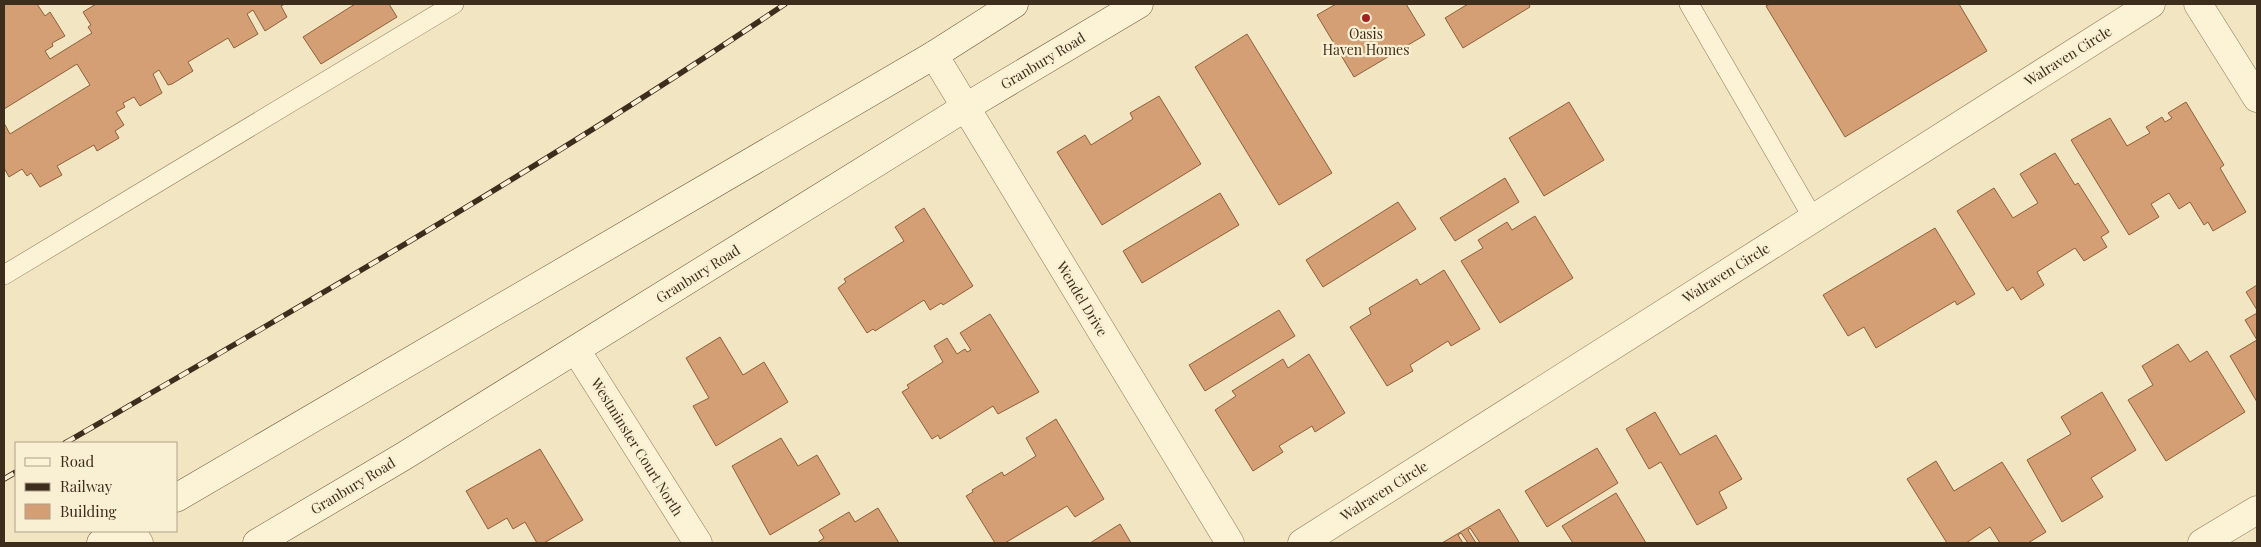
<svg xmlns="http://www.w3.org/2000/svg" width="2261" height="547" font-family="'Playfair Display',serif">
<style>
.building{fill:#d49f74;stroke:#905f3a}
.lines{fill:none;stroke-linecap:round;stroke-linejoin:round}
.service-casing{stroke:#8e7657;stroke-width:20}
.minor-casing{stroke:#8e7657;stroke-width:29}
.secondary-casing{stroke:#70573a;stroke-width:29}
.service{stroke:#fcf2d6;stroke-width:19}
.minor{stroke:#fcf2d6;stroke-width:28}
.secondary{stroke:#fcf2d6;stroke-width:28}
.rail-casing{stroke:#3d2d1d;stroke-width:5.5}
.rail{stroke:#f9efd2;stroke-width:4;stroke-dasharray:11;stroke-linecap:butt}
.poi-dot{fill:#a42320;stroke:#f9efd2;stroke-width:2}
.labels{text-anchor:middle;stroke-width:4.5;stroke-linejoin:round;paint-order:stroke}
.poi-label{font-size:14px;fill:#3d2d1d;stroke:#f9efd2}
.street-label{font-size:14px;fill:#3d2d1d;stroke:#f9efd2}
</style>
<rect width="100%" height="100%" fill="#f2e5c2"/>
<path class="building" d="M4,4H37L45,16L50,12L65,36L52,43L53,46L45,51L50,59L92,33L88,27L91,25L83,12L96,4H285L281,6L287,17L265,31L253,10L247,14L258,34L234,48L228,38L188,62L193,71L172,84L168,85L159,70L153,74L162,93L140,106L134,97L123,103L125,107L116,112L124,125L115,131L119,138L97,151L94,145L57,166L62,175L40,187L31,173L27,176L22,169L9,177L4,168V123L10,134L90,85L77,64L4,109Z
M355,4H389L397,17L321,64L303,37Z
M1336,4H1406L1425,35L1354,77L1317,15Z
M1468,4H1529L1530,7L1463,48L1445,18Z
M1770,4H1959L1987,51L1845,137L1766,6Z
M1247,34L1332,173L1279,205L1195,67Z
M1159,96L1201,164L1102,225L1057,152L1085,135L1091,145L1133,119L1130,113Z
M1569,102L1604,160L1544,196L1509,138Z
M2186,102L2224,165L2220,168L2246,212L2213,231L2208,222L2204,225L2190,202L2179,209L2169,193L2151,204L2159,217L2129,235L2071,140L2110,118L2127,146L2150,133L2146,127L2162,117L2165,122L2172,118L2168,113Z
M2055,153L2075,185L2078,183L2109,232L2101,237L2107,247L2084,261L2075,248L2037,272L2044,285L2021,300L2013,287L2007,291L1957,211L1994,188L2013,218L2038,203L2020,174Z
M1505,178L1519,202L1455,241L1440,218Z
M1220,193L1239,225L1142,283L1123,251Z
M1398,202L1416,229L1323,287L1306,260Z
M924,208L973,286L943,305L941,303L930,310L924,300L875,331L873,329L867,333L838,288L846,282L844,279L904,241L895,227Z
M1535,216L1573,278L1500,323L1461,261L1483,248L1478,240L1507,222L1512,230Z
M1935,228L1975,294L1957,305L1955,301L1876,348L1864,327L1848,336L1823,295Z
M1444,270L1480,329L1451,346L1448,341L1410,365L1413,371L1387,386L1350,327L1371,314L1369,308L1417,279L1420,285Z
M2257,285V310L2246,292Z
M1279,310L1295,336L1205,391L1189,365Z
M2257,313V402L2230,356L2257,340L2245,320Z
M990,314L1039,392L998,414L993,406L940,439L938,435L932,439L902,392L909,388L907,385L943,362L934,346L947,338L957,354L965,349L967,352L971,350L960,333Z
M720,337L743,375L764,362L788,402L716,446L693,406L709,398L686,358Z
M2178,344L2190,362L2207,351L2245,412L2166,461L2128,400L2153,385L2142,366Z
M1309,354L1345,413L1315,432L1312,426L1279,446L1283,452L1253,471L1215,410L1236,396L1232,391L1283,359L1288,368Z
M2102,392L2136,450L2091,478L2103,497L2062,522L2027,460L2071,434L2061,417Z
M1655,412L1680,455L1716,435L1742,479L1719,492L1727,508L1697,525L1661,462L1649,469L1626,429Z
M1056,419L1104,499L1075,517L1067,506L1005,543H995L966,496L973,492L972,490L1002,472L1004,476L1036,456L1026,438Z
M781,438L798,466L817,455L840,494L770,535L732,466Z
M1597,448L1618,483L1547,527L1525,491Z
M540,449L583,520L544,543H537L525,522L513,529L507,518L488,529L466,491Z
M1936,461L1954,491L2002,462L2046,532L2028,543H2000L1990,527L1966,543H1947L1907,479Z
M1616,493L1646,543H1573L1562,526Z
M878,508L899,543H817L824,538L819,530L849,512L855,522Z
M1499,509L1519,542L1517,543H1480L1470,528L1468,530L1476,543H1468L1461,533L1458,535L1463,543H1442Z
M1120,524L1131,543H1090Z"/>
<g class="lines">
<g class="service-casing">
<path id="service" d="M1689,4L1813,218
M4,275L454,4"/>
</g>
<g class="minor-casing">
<path id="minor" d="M2198,4L2257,98
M934,55L1230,543
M576,350L698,543
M131,531L139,543
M1302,543L2151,4
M2202,543L2257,510"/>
</g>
<g class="secondary-casing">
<path id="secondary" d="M176,498L934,55L1014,4
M101,543L121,531
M257,543L404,456L966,107L1139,4"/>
</g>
<use href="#service" class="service"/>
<use href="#minor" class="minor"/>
<use href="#secondary" class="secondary"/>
<g class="rail-casing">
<path id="rail" d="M65,443C308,302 552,162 785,4
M4,479L16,472"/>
</g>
<use href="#rail" class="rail"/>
</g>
<circle class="poi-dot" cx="1366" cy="18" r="5"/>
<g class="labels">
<g class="poi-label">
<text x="1366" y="39">Oasis<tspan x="1366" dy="16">Haven Homes</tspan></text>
</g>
<g class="street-label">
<text transform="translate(2068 56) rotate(-32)" y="5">Walraven Circle</text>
<text transform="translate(1043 61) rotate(-31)" y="5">Granbury Road</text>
<text transform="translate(1726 273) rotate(-32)" y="5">Walraven Circle</text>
<text transform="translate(698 274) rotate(-32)" y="5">Granbury Road</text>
<text transform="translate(1082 299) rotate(59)" y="5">Wendel Drive</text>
<text transform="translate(637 447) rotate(58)" y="5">Westminster Court North</text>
<text transform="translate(353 486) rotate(-31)" y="5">Granbury Road</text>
<text transform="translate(1384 491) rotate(-32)" y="5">Walraven Circle</text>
</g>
</g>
<rect width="2261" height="547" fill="none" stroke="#3d2d1d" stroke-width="10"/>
<rect x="15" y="442" width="162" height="90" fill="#f9efd2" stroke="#aea18a"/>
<rect x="25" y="458" width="25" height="8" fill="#fcf2d6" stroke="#aea18a"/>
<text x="60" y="467" font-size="15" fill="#3d2d1d">Road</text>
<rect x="25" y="483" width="25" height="8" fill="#3d2d1d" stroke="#aea18a"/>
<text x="60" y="492" font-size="15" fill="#3d2d1d">Railway</text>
<rect x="25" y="504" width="25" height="15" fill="#d49f74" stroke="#aea18a"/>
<text x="60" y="517" font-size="15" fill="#3d2d1d">Building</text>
</svg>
